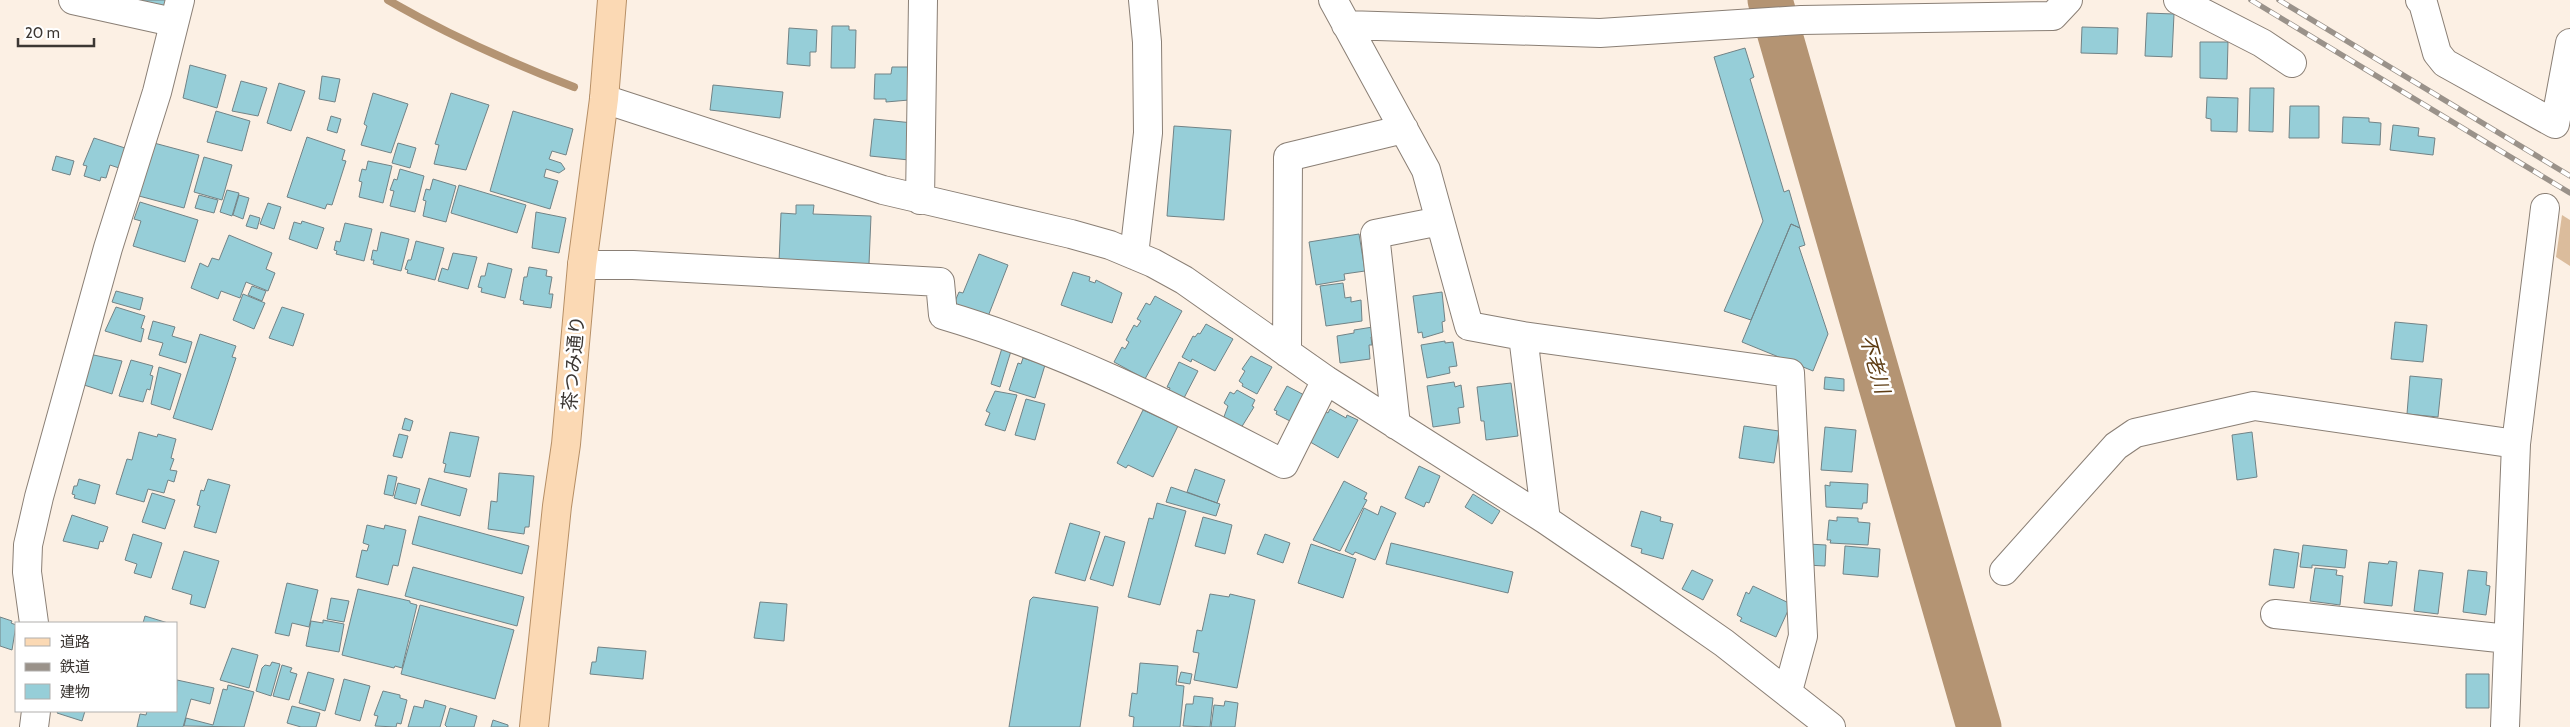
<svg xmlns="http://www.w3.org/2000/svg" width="2570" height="727" font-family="Cabin,'Noto Sans JP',sans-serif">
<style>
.green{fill:#dbbc9c}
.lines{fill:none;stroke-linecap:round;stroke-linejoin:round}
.stream{stroke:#b49473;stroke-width:8}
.river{stroke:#b49473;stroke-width:45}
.building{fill:#96ced8;stroke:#728386}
.minor-casing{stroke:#8a7f75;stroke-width:30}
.major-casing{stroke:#b68f66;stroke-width:30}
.minor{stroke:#fff;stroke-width:28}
.major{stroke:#fbd9b4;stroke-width:28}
.rail-casing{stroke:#9a928a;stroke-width:5.5}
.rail{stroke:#fff;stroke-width:4;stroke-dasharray:11;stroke-linecap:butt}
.labels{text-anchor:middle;stroke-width:5;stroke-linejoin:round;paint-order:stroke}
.street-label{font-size:19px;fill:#3c3733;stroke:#fff}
.water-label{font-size:20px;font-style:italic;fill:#5d3c13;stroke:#fff}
</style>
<rect width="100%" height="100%" fill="#fcf0e4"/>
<path class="green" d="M2562,215L2570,220V266L2556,257Z"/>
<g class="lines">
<path class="stream" d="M388,0C448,35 509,62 574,87"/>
<path class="river" d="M1770,0L1979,727"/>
</g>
<path class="building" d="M139,0H169L165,14L138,6Z
M2147,13L2174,14L2172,57L2145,56Z
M832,26H849V30H856L855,68H831Z
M2082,27L2118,28L2117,54L2081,53Z
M789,28L817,30L816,52H810V66L787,64Z
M2200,42H2228L2227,79L2200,78Z
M1745,48L1754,77L1750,79L1784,192L1789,190L1800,228L1791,224L1751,320L1724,311L1763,221L1714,57Z
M190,65L226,75L217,108L183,98Z
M892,67H911L909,100L886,102V99H874L875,74H891Z
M322,76L340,79L335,102L319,99Z
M241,81L267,88L258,116L232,111Z
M279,83L305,91L291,131L267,123Z
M713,85L783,92L780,118L710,110Z
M2250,88H2274L2273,132L2249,131Z
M373,93L408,104L391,153L361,145L367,126L364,124Z
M451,93L489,105L466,170L434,164L439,145L435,144Z
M2207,97L2238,98L2237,132L2211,131V119L2206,118Z
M2290,106H2319V138H2289Z
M216,111L250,121L242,151L207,142Z
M513,111L573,129L566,155L552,151L549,159L561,163L565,169L559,173L546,169L544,177L558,181L550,209L490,191Z
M331,116L341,119L337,133L327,130Z
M2343,117L2369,118V122L2381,123L2380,145L2342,143Z
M874,119L913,123L909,160L870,156Z
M2393,125L2419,128L2418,136L2435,138L2433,155L2390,150Z
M1174,126L1231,130L1224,220L1167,216Z
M307,137L345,150L342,160L346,161L332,205L327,204L325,209L287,197Z
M94,138L125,148L119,168L110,165L106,178L101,177L100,181L84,176L87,166L83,165Z
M154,143L199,155L184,208L139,196Z
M398,143L416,148L410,168L392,163Z
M56,156L74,161L70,175L52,170Z
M204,157L232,165L222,200L194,192Z
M368,161L392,166L383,203L359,197L362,182L359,181L362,169L366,170Z
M400,169L424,176L415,212L390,206L394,191L390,190L394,179L397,180Z
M433,179L456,186L446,222L423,216L426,201L423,200L426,189L430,190Z
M459,185L526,205L517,233L451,213Z
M227,190L239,193L232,216L220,212Z
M199,195L218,200L214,213L195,208Z
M239,195L249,198L243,219L233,215Z
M140,202L198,220L185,262L133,246L141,221L134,219Z
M268,203L281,207L274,229L260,224Z
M796,205H814L813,214L871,216L869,264L796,261L779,263L781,213L796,214Z
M536,212L566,218L559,253L532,248Z
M250,215L260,218L257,229L246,226Z
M302,221L324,228L317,249L289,239L294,222L301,224Z
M345,223L372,229L364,261L336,254L337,251L334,250L336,241L340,242Z
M1791,224L1800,228L1805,245L1799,247L1828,334L1813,371L1742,342Z
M381,232L409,239L401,271L373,264L374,260H371L373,250L377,251Z
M1359,234L1365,271L1344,274L1345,280L1316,285L1309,242Z
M229,235L272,253L266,269L275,273L268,291L246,282L240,298L221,291L218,299L191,288L200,263L208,267L212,258L219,260Z
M416,241L444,248L435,280L407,273L408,270L405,269L408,260H411Z
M453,253L477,257L468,289L438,281L442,268L448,270Z
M979,254L1008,265L987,319L953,306L959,292L963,293Z
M488,263L512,269L505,298L481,292L482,288L478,287L481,276H485Z
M529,267L547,270L546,276L552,277L549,294H553L551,308L523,304L524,301L520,300L524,277H527Z
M1073,272L1090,277L1089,281L1095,283L1096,280L1122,293L1112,323L1061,305Z
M1343,283L1345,298L1351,297V302L1361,300L1362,321L1326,326L1320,286Z
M252,286L266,291L262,301L248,295Z
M116,291L143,298L140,310L112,302Z
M1442,292L1445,321L1442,322L1443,332L1423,338L1422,332L1418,333L1413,296Z
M243,294L265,303L254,329L233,320Z
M1155,296L1182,311L1145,379L1114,362L1122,347L1125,349L1129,342L1126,340L1134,325L1137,327L1141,321L1137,319L1146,303L1150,305Z
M116,307L145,316L141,328L144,329L141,342L105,331Z
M282,307L304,314L293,346L269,338Z
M153,321L175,327L172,336L192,342L186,363L159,355L163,343L148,339Z
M2395,322L2427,325L2423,362L2391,359Z
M1206,324L1233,339L1215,371L1192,359L1191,362L1182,357L1193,336L1195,337L1198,333L1200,334Z
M1373,327L1374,337H1371L1372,345H1369L1370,359L1340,363L1337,336L1354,333V330Z
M200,334L236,346L232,357L236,358L212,430L173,418Z
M1445,341V343L1453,342L1457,366L1449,367L1450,373L1427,378L1421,345Z
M1002,348L1011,351L1000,387L991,384Z
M89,354L122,361L112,394L81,384Z
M1251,356L1272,367L1257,394L1242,386L1243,384L1239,381L1245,371L1242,369Z
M1023,358L1045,365L1035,398L1009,390L1018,363L1021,364Z
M131,360L153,366L150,375L153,376L150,390L147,389L143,402L119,396Z
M1179,362L1198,371L1184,398L1169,391L1170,388L1167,387Z
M159,367L181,374L170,410L151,404Z
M2410,376L2442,379L2438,417L2407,414Z
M1825,377L1844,379V391L1824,389Z
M1454,382L1455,387L1461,385L1464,407L1458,408L1460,423L1433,427L1427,386Z
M1511,383L1518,436L1486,440L1484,421H1481L1477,387Z
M1287,386L1306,396L1292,422L1276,414L1277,411L1274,410Z
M1237,390L1255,400L1252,406L1254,407L1241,428L1222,422L1228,406L1224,403L1230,392L1234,394Z
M995,391L1017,395L1005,431L985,425L990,413L986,411Z
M1026,399L1045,404L1035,440L1015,435Z
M1330,409L1346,418L1347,415L1358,420L1338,458L1305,439L1323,410L1328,413Z
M1143,410L1178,426L1153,477L1128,465L1126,468L1117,463Z
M405,418L413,421L410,431L402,429Z
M1744,426L1779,431L1774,463L1739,458Z
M1825,427L1856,430L1852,472L1821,470Z
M139,432L157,437L158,434L176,439L171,458L174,459L170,470L177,471L174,482L168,480L164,493L148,489L144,502L116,494L127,459L132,460Z
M450,432L479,437L470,477L444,472L446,464L443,463Z
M2252,432L2257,477L2237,480L2232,435Z
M399,434L408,436L402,458L393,456Z
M1419,466L1440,476L1429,503L1426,502L1424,507L1405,498Z
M1195,469L1225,480L1217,503L1187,492Z
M499,473L534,476L529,527H525L524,534L488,529L491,501L497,502Z
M388,475L397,477L393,496L384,494Z
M429,478L467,489L460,516L421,505Z
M79,479L100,485L95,504L74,498L75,495L72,494L74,486H77Z
M208,479L230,485L216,533L194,527L200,506L197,505L201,490L204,491Z
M1344,481L1367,493L1364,499L1367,500L1340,551L1313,540Z
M1830,482L1868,484L1867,503H1863L1862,509L1826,507L1825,485L1830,486Z
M398,483L420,489L416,504L394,498Z
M1171,487L1220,504L1216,516L1166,502Z
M152,493L175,500L165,529L142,522Z
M1473,494L1500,511L1492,524L1465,507Z
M1157,503L1186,511L1160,605L1128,597L1149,518L1153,519Z
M1381,506L1396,513L1375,560L1355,552L1353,555L1345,551L1364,508L1378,515Z
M1641,511L1661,517L1660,521L1673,524L1663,559L1641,553L1642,549L1631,546Z
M72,515L108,527L103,542L100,541L98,549L63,541Z
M419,516L529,546L522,574L412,544Z
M1203,517L1232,525L1225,554L1195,546Z
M1837,517L1858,518V522L1870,523L1868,545L1830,543L1831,540H1827L1829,520L1837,521Z
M1070,523L1100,532L1085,581L1055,573Z
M367,525L384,529L385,525L406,530L398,566L393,565L388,585L356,577L362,550L367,551L369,545L363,543Z
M133,534L162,543L151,578L134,573L137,564L125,560Z
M1265,534L1290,543L1283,563L1257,554Z
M1105,536L1125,542L1113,586L1090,579Z
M1391,543L1513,572L1508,593L1386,564Z
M1311,544L1356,559L1343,598L1298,583Z
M1808,544L1826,545L1825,566L1806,565Z
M2303,545L2347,550L2345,568L2312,565V568L2300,567Z
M1845,546L1880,549L1878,577L1843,574Z
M2274,549L2299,553L2294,588L2269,585Z
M184,551L219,561L205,608L190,604L192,595L172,589Z
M2389,561L2397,562L2392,606L2364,603L2369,562L2388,564Z
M413,567L524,597L517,626L405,596Z
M2315,568L2337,570L2336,575L2343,576L2340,605L2310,601Z
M1692,570L1713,580L1703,600L1682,589Z
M2419,570L2443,573L2438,614L2414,611Z
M2468,570L2487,572L2486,585L2490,586L2486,615L2463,612Z
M287,583L318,590L309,627L292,623L289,636L275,633Z
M1753,586L1791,604L1776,637L1740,621L1742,618L1737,615L1746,592L1749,594Z
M358,589L410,601V603L417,605L402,668L395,666L394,668L342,655Z
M1210,594L1229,597L1230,594L1255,600L1237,688L1194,680L1199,653L1193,652L1197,630L1202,631Z
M1033,597L1098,607L1080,727H1009L1030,600Z
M331,598L349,601L344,622L327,619Z
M760,602L787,604L784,641L754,638Z
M420,605L514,630L495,699L401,674Z
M145,616L168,623H143Z
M0,617L12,621L11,623L16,625L12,650L0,646Z
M323,620L344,624L339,652L306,646L311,621L323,623Z
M598,647L646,651L643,679L590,674L592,662H596Z
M232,648L258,655L249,688L220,680Z
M272,662L280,664L271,696L256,691L262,668L265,665L270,666Z
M1140,663L1178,666L1176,685L1184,686L1180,727H1133L1134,717L1129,716L1132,693L1137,694Z
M282,665L292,668L290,672L297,674L289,700L273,696Z
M308,672L334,679L325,711L299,703Z
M1181,672L1192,674L1190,684L1178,682Z
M2466,674H2489V708H2466Z
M344,679L370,686L360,721L335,714Z
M177,680L214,688L210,704L191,699L183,727H137L140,714L146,715L147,711H176Z
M228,685L254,692L244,727L184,726L186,718L213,725L223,689L227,690Z
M383,691L400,695V698L407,700L401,724L397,723L396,727L375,726L378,716L374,715Z
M1194,696L1213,698L1210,727L1183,726L1186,704H1193Z
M425,700L446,706L440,727H408L414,706L423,708Z
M1225,701L1238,703L1235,727H1211L1214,705L1224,706Z
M292,706L320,713L316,727H301L287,723Z
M450,708L477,716L474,727H447L445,725Z
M58,711H85L82,721L57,713Z
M493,720L508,725V727H491Z"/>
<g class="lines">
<g class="minor-casing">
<path id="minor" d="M73,0L173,22
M1333,0L1426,170L1469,326L1523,336L1546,520
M2178,0L2262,43L2292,63
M2420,0L2423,3L2437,53L2445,63L2555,124L2570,43
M1346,25L1600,33L1801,20L2053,16L2068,0
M604,99L883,190L1071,234L1110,245L1153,263L1184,280L1326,380L1546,520L1628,576L1724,643L1831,727
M920,200L923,0
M1134,255L1148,133L1147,42L1143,0
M582,265H633L940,282L943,315C1062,350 1174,407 1284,464L1326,380
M1523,336L1790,373L1803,636L1788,691
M1287,353L1288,157L1404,129
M1396,425L1375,234L1440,221
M2004,571L2116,446L2135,433L2254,406L2516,444
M2275,614L2508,639
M34,623L27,572L28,545L39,497L108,248L157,92L180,0
M34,727L36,711
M2505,727L2516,444L2545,208"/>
</g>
<g class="major-casing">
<path id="major" d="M534,727L557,506L566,444L582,265L604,99L612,0"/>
</g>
<use href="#minor" class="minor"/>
<use href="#major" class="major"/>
<g class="rail-casing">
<path id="rail" d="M2251,0L2570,193
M2279,0L2570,176"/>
</g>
<use href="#rail" class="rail"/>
</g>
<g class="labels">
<g class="street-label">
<text transform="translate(573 363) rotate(-85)" y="7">茶つみ通り</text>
</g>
<g class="water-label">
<text transform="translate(1875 364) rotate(74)" y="7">不老川</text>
</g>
</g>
<rect x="15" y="622" width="162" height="90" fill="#ffffff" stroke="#b1afad"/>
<rect x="25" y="638" width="25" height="8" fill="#fbd9b4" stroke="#b1afad"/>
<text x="60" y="647" font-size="15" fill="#3c3733">道路</text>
<rect x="25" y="663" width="25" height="8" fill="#9a928a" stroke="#b1afad"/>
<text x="60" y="672" font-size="15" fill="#3c3733">鉄道</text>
<rect x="25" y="684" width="25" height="15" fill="#96ced8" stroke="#b1afad"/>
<text x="60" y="697" font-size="15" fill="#3c3733">建物</text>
<path d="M18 38v8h76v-8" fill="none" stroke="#3c3733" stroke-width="2.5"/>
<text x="25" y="38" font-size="15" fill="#3c3733" stroke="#ffffff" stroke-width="4" paint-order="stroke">20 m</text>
</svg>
